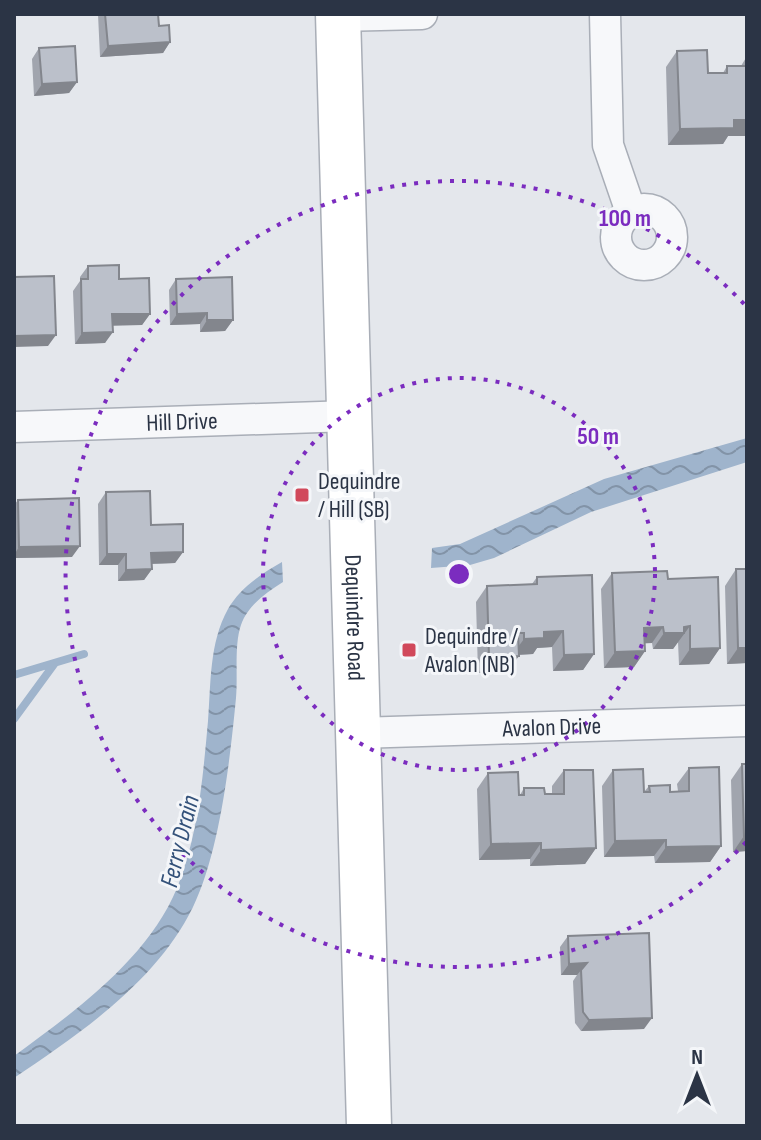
<svg xmlns="http://www.w3.org/2000/svg" width="761" height="1140" font-family="'Sofia Sans Condensed',sans-serif">
<style>
.water{fill:url(#water-waves)}
.lines{fill:none;stroke-linecap:round;stroke-linejoin:round}
.stream{stroke:#9fb4cc;stroke-width:8}
.street-casing{stroke:#a9aeb7;stroke-width:33}
.secondary-casing{stroke:#a9aeb7;stroke-width:47}
.street{stroke:#f7f8fa;stroke-width:30}
.secondary{stroke:#fff;stroke-width:44}
.wall{fill:#a1a5ae}
.shaded-wall{fill:#83868d}
.building{fill:#bbc0ca;stroke:#83868d;stroke-width:2}
.ring{fill:none;stroke:#7b2cbf;stroke-width:4;stroke-dasharray:4 8}
.poi-dot{fill:#d1495b;stroke:#f4f6f9;stroke-width:3}
.labels{text-anchor:middle;stroke-width:6;stroke-linejoin:round;paint-order:stroke}
.street-label{font-size:24px;fill:#2b3445;stroke:#f4f6f9}
.poi-label{font-size:24px;fill:#2b3445;stroke:#f4f6f9;text-anchor:start}
.water-label{font-size:26px;font-style:italic;fill:#34527a;stroke:#f4f6f9}
.centre{fill:#7b2cbf;stroke:#f4f6f9;stroke-width:4}
.ring-label{font-size:24px;text-anchor:middle;font-weight:bold;fill:#7b2cbf;stroke:#f4f6f9;stroke-width:6;stroke-linejoin:round;paint-order:stroke}
</style>
<defs>
<pattern id="water-waves" width="16" height="10" patternUnits="userSpaceOnUse" patternTransform="scale(2)"><rect width="16" height="10" fill="#9fb4cc"/><path d="M0 5q4-4 8 0t8 0" fill="none" stroke="#8293a7"/></pattern>
</defs>
<rect width="100%" height="100%" fill="#e4e7ec"/>
<path class="water" d="M747,438V462L591,512L494,558L470,565L431,568L432,548L460,544L604,479Z
M282,562L283,582C266,593 248,605 241,625C234,645 238,675 236,698C230,760 220,851 193,907C157,981 81,1033 14,1078V1056C74,1012 148,959 177,888C198,837 203,776 208,721C211,684 209,643 228,609C240,588 261,574 282,562Z"/>
<g class="lines">
<path class="stream" d="M14,675L84,654
M14,719L55,663"/>
<g class="street-casing">
<g id="street">
<path d="M605,14L608,145L631,212"/>
<path d="M338,16L422,14"/>
<circle cx="644" cy="237" r="28"/>
<path id="s1" d="M14,427L350,416"/>
<path id="s2" d="M358,733L747,721"/>
</g>
</g>
<g class="secondary-casing">
<g id="secondary">
<path id="s3" d="M338,14L369,1126"/>
</g>
</g>
<use href="#street" class="street"/>
<use href="#secondary" class="secondary"/>
</g>
<path class="wall" d="M98,14H158L159,26L170,42L163,53L100,57Z
M39,48L77,82L69,93L34,96L32,59Z
M677,51L708,73H723L727,66H741L747,56V136H728L723,144L668,145L666,67Z
M88,266L119,279L150,314L142,325H112L105,343L75,344L73,291L80,281V277Z
M176,279L233,320L225,331L200,332V324L170,325L169,290Z
M106,492L151,525L183,552L175,563L152,564V569L144,580L118,581V565H99L98,504Z
M18,500L72,557L14,558V505Z
M736,569L747,663L727,664L725,586Z
M612,573L668,579L720,648L709,664L679,665L678,642L673,649H653L652,643H645V651L634,667L604,668L601,589Z
M537,577L594,654L583,670L553,671L552,647L537,648L533,654L519,655L507,672L478,673L476,602L487,586L532,584Z
M742,764L747,851L733,852L731,780Z
M689,768L721,846L710,862L655,863L654,856L604,857L602,786L613,770L644,792L649,786L670,792L678,791L677,784Z
M564,770L596,848L585,864L530,866V859L479,860L477,789L488,773L520,795L524,788L545,794H552V786Z
M568,936L644,1029L581,1031L575,1023L573,981L577,975H561L560,947Z"/>
<path class="shaded-wall" d="M170,42L163,53L100,57L108,46Z
M77,82L69,93L34,96L42,84Z
M734,120H747V136H728L723,144L668,145L680,129Z
M207,313L200,324L170,325L177,314Z
M112,314H150L142,325L104,326Z
M207,320H233L225,331L200,332Z
M113,332L105,343L75,344L82,333Z
M56,335L48,346L14,347V336Z
M80,546L72,557L14,558V555L19,547Z
M183,552L175,563L144,564L151,553Z
M107,554H126L118,565H99Z
M152,569L144,580L118,581L126,570Z
M690,626L673,649H653L664,633L684,627Z
M663,627L652,643L633,644L644,628Z
M563,631L552,647L537,648L533,654L512,655L524,639L544,632Z
M720,648L709,664L679,665L690,649Z
M738,648H747V663L727,664Z
M645,651L634,667L604,668L615,652Z
M594,654L583,670L553,671L564,655Z
M519,656L507,672L478,673L489,657Z
M744,836H747V851L733,852Z
M666,840L654,856L604,857L615,841Z
M541,843L530,859L479,860L491,844Z
M721,846L710,862L655,863L666,847Z
M596,848L585,864L530,866L541,850Z
M587,963L577,975H561L569,964Z
M652,1018L644,1029L581,1031L589,1020Z"/>
<path class="building" d="M105,14H158L159,26L169,25L170,42L108,46Z
M75,46L77,82L42,84L39,48Z
M707,50L708,73H727V66H747V120H734V128L680,129L677,51Z
M119,265V279L149,278L150,314H112L113,332L82,333L81,279H88V266Z
M54,276L56,335L14,336V277Z
M232,277L233,320H207V313L177,314L176,279Z
M150,491L151,525L183,524V552L151,553L152,569L126,570V554H107L106,492Z
M79,498L80,546L19,547L18,500Z
M736,569H747V648H738Z
M667,571L668,579L718,577L720,648L690,649V626L684,627V633H664L663,627L644,628L645,651L615,652L612,573Z
M592,575L594,654L564,655L563,631L544,632V638L524,639V633H518L519,656L489,657L487,586L537,584V577Z
M742,764H747V836H744Z
M719,767L721,846L666,847V840L615,841L613,770L643,769L644,792H650L649,786L670,785V792L689,791V768Z
M564,770H593L596,848L541,850V843L491,844L488,773L518,772L519,795H524V788H544L545,794H564Z
M649,933L652,1018L589,1020L583,1012L581,970L587,963L569,964L568,936Z"/>
<g class="ring">
<circle cx="459" cy="574" r="196"/>
<path d="M746 842A393 393 0 1 1 746 306"/>
</g>
<g class="poi-dot">
<rect x="294" y="487" width="16" height="16" rx="4"/>
<rect x="401" y="642" width="16" height="16" rx="4"/>
</g>
<g class="labels">
<g class="street-label">
<text dy="8" stroke="none"><textPath href="#s1" startOffset="168">Hill Drive</textPath></text>
<text dy="8" stroke="none"><textPath href="#s3" startOffset="604">Dequindre Road</textPath></text>
<text dy="8" stroke="none"><textPath href="#s2" startOffset="194">Avalon Drive</textPath></text>
</g>
<g class="poi-label">
<text x="318" y="489">Dequindre<tspan x="318" dy="28">/ Hill (SB)</tspan></text>
<text x="425" y="644">Dequindre /<tspan x="425" dy="28">Avalon (NB)</tspan></text>
</g>
<g class="water-label">
<text transform="translate(179 841) rotate(-76)" y="9">Ferry Drain</text>
</g>
</g>
<circle cx="459" cy="574" r="12" class="centre"/>
<g class="ring-label">
<text x="625" y="226">100 m</text>
<text x="598" y="444">50 m</text>
</g>
<rect width="761" height="1140" fill="none" stroke="#2b3445" stroke-width="32"/>
<g transform="translate(697 1076)" stroke="#f4f6f9" stroke-width="6" paint-order="stroke">
<path d="M0-6L14 30L0 20L-14 30Z" fill="#2b3445"/>
<text y="-12" font-size="22" font-weight="bold" text-anchor="middle" fill="#2b3445">N</text>
</g>
</svg>
